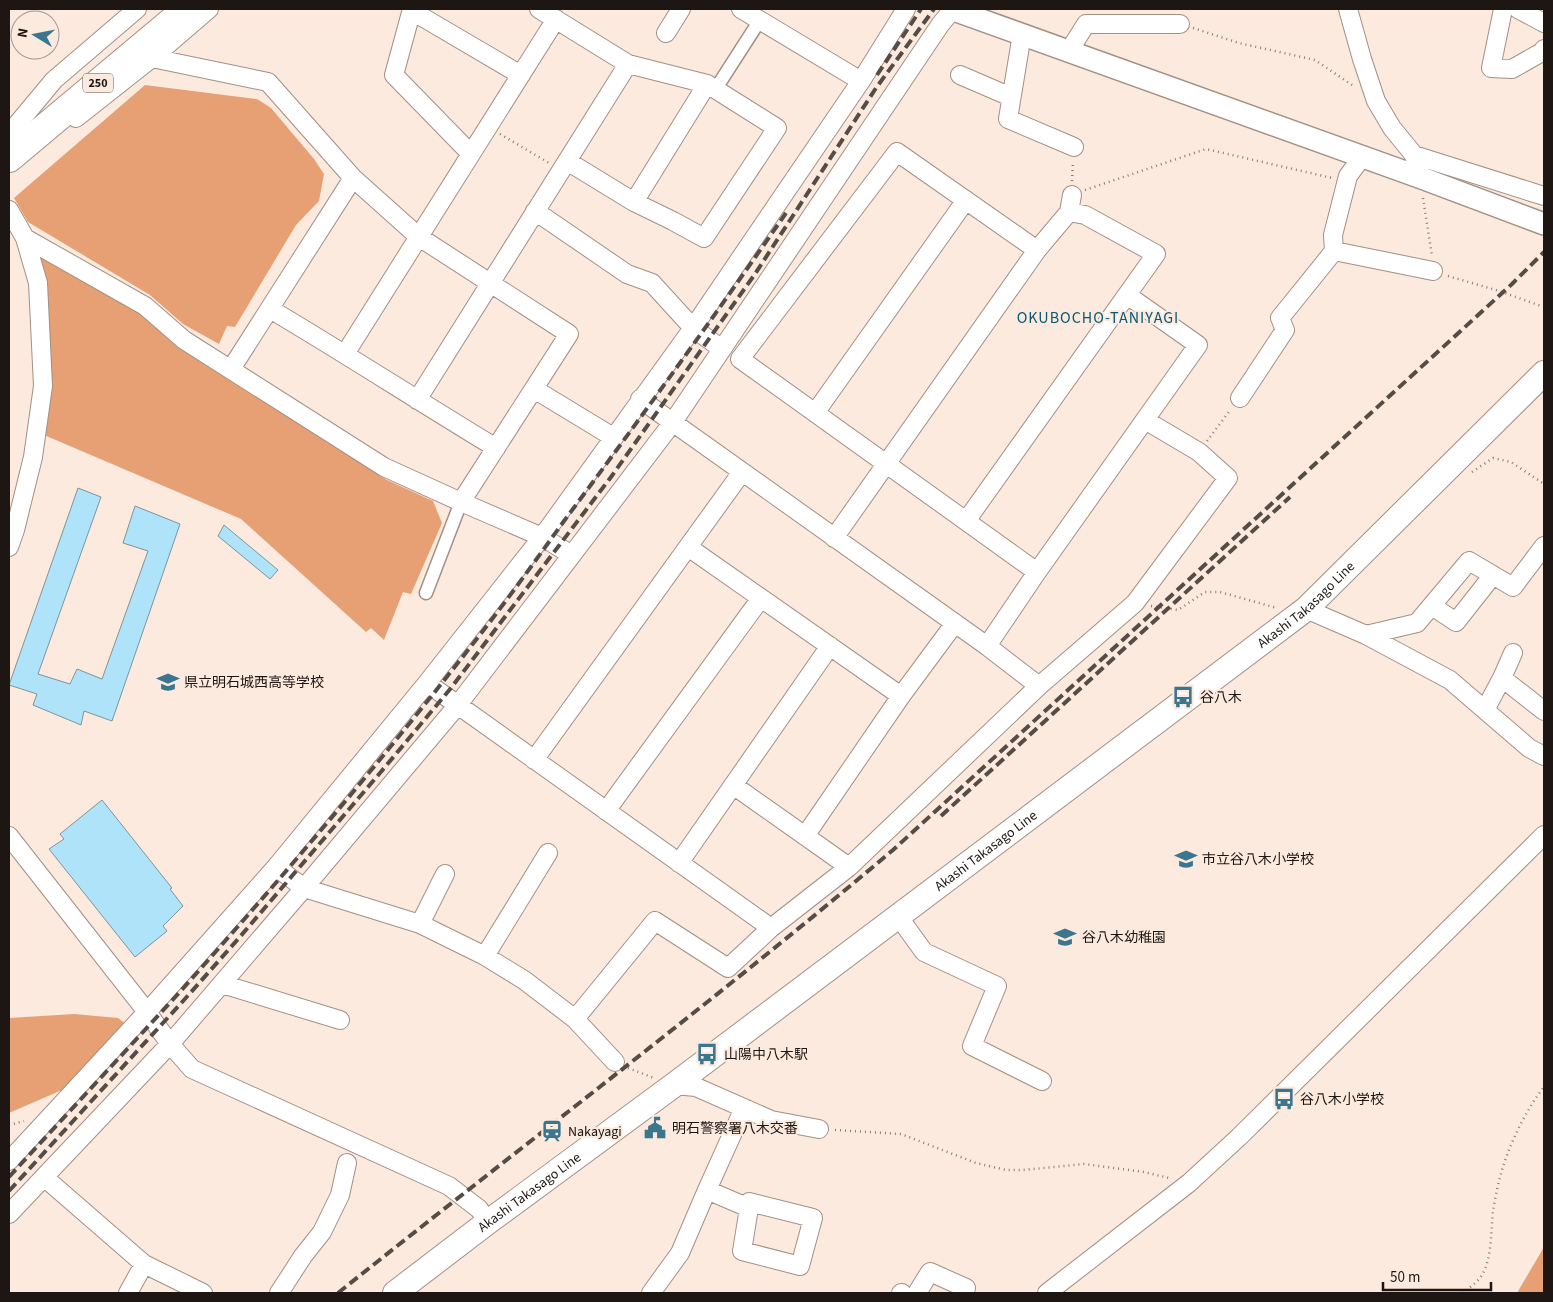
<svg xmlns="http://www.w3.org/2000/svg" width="1553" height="1302" font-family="'Source Sans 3','Noto Sans JP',sans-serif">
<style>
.water{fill:#e6a073}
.building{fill:#afe3fa;stroke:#7e939c}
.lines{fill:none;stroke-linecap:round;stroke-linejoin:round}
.pedestrian-casing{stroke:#a29085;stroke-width:15}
.minor-casing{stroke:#a29085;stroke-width:20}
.tertiary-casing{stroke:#a29085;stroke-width:24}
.secondary-casing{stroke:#a29085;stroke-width:26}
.trunk-casing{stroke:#a29085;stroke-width:30}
.path{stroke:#897c74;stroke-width:2.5;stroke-dasharray:1 4;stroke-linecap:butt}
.pedestrian{stroke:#fff;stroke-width:12}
.minor{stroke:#fff;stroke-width:18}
.tertiary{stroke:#fff;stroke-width:21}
.secondary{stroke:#fff;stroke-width:24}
.trunk{stroke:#fff;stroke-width:28}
.rail{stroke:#564c46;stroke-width:4;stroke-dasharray:10 5;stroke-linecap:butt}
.labels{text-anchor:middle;stroke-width:4;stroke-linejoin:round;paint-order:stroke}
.shield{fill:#fdeade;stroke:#60564f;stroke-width:1}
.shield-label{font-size:12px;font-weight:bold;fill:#1d1612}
.street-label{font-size:14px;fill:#1d1612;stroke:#fdeade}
.poi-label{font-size:14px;fill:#1d1612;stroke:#fdeade;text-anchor:start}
.quarter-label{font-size:16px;letter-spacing:1px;fill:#095872;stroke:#fdeade}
</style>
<rect width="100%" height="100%" fill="#fdeade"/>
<path class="water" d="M145,85L257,99L271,108L314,159L324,174L319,201L296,225L235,327L227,326L219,344L183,324L150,295L28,222L14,198Z
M43,253L139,313L180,349L387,480L433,501L442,523L411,594L403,592L384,640L371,628L366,632L241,519L44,435L38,258Z
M74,1014L118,1018L126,1024L62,1090L9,1113V1018Z
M1544,1247V1293H1517Z"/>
<path class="building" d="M78,488L101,497L38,674L70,684L77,669L102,679L148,551L123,543L135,506L180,524L112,721L84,711L81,725L33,705L37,694L9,685Z
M224,525L278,570L270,579L218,536Z
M102,800L172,888L170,889L183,906L163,926L167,931L135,957L49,849L64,839L60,834Z"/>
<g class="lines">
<g class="pedestrian-casing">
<path id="pedestrian" d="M715,90L760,20
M426,593L461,502"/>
</g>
<g class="minor-casing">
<path id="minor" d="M412,9L394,75L471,154
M539,9L628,64L707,84L777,128L704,238L673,221L634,202L567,161
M741,9L861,81
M1348,9L1362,59L1376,101L1392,128L1414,155L1419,177
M1503,9L1491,68L1512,69L1542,52L1544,49
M1518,9L1544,23
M412,11L521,75
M666,33L681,9
M1022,34L1008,119L1074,147
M1069,51L1086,24H1180
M152,58L268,82L353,178L419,237L569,334L461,502
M960,75L1011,97
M76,118L152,58L209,9
M9,134L54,80L137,9
M1414,155L1544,196
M634,202L707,84
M9,210L25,238L38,283L43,386L33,457L15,530L9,547
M535,211L627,274L652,283L693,328L722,349
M25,238L145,306L184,340L384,467L461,502L542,537L572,555
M1334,251L1433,271
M270,309C346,354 420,402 496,448
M345,354L556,19
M231,369L353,178
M534,389L613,437
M1240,398L1285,330L1280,318L1334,251L1333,235L1348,176L1362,157
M640,399L987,646L1039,686
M417,400L628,64
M815,413L966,200
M966,521L1156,254L1085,215L1069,212
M834,538L1037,250L1069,212L1072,195
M688,547L901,696
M1037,572L740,359L897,152L1037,250
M1432,606L1456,622L1493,575
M1306,609L1366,635L1450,680L1529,748L1544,756
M1366,635L1417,623L1469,561L1513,587L1544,546
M987,646L1037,572L1198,345L1127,295
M1502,678L1544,711
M427,683L771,928
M1485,710L1502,678L1513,653
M534,760L742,472
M733,785L849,867
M606,811L761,598
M9,836L147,1012L170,1044L192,1069L449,1186L479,1209L488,1222
M805,836L901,696L955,623
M679,863L830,646
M276,867L304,888L420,924L485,956L524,980L575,1019L615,1062
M898,916L924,952L997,986L972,1046L1042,1081
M420,924L445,874
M485,956L548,853
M222,984L340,1020
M575,1019L655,921L728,968L771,928L849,867L1039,686L1135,603L1228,478L1199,452L1145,420
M674,1085L696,1087L771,1120L819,1129
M9,1161L147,1012L276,867L427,683L542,537L693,328L861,81L906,9
M45,1178L144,1264L203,1293
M707,1190L749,1208V1202L813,1218L800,1266L742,1251L749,1208
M9,1214L170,1044L304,888L457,706L673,422L940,25L953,9
M128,1293L144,1264
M279,1293L303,1256L322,1232L340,1195L347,1163
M651,1293L680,1253L707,1190L744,1108
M901,1293H902
M917,1293L930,1272L966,1288L963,1293
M1047,1293L1189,1183L1239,1137L1544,835"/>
</g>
<g class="tertiary-casing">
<path id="tertiary" d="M951,9L1419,177L1544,224"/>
</g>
<g class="secondary-casing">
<g id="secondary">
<path id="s1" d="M395,1293L488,1222L674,1085L1306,609L1544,373"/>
</g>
</g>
<g class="trunk-casing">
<path id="trunk" d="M9,158L187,9"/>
</g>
<path class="path" d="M1193,28L1239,43L1315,60L1355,87
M500,134L549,163
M1072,181L1073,162
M1085,190L1206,149L1332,178
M1423,198L1432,256
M1448,276L1496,290L1544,307
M1207,441L1231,409
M1472,472L1493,458L1511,462L1544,484
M1151,606L1178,610L1205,592H1220L1277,608
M628,1068L654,1078
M9,1125L24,1121
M835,1130L901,1134L976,1163L1006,1170H1023L1084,1164L1144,1172L1169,1178
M1462,1293C1469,1288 1477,1283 1482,1275C1492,1259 1491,1229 1493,1211C1495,1200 1497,1188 1500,1177C1508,1147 1525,1111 1544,1087"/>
<use href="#pedestrian" class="pedestrian"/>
<use href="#minor" class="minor"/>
<use href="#tertiary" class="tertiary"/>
<use href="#secondary" class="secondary"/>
<use href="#trunk" class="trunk"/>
<path class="rail" d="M877,75L921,9
M941,816L1290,497
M9,1177C65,1116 122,1055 178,994C282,878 383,759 479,636C508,599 536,560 564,521C640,419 714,317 786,213
M9,1191L184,1000L239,938L380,773L451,688L611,477L755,274L876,88L934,9
M338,1293C523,1145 712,1003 893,850L1512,284L1544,252"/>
</g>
<defs>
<g id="school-bare" transform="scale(1.725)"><path d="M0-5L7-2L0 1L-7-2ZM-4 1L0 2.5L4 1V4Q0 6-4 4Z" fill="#3b768f" stroke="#fdeade" stroke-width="2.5" paint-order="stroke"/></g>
<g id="bus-bare" transform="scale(1.725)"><path d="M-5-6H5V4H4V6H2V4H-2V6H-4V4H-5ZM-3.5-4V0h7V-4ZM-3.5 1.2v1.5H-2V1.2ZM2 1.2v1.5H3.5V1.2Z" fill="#3b768f" stroke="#fdeade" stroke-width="2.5" paint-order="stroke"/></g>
<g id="civic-bare" transform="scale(1.725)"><path d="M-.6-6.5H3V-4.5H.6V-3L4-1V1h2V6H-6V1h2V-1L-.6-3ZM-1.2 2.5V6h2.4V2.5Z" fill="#3b768f" stroke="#fdeade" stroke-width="2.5" paint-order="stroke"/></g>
<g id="station-bare" transform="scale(1.725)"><path d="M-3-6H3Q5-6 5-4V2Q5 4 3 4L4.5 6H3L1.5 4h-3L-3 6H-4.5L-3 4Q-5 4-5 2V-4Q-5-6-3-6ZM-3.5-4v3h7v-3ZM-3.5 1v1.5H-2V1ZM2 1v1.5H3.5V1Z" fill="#3b768f" stroke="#fdeade" stroke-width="2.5" paint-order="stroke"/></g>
</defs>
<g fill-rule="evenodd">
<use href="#school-bare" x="168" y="682"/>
<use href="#bus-bare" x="1183" y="697"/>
<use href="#school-bare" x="1186" y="859"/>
<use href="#school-bare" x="1065" y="937"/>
<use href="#bus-bare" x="707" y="1054"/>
<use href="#bus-bare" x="1284" y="1099"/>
<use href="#civic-bare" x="655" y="1128"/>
<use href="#station-bare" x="552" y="1131"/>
</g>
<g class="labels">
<rect class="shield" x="83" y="73.5" width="30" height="19" rx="4"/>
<g class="shield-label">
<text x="98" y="87">250</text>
</g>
<g class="street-label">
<text dy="5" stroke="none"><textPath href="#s1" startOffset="1142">Akashi Takasago Line</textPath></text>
<text dy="5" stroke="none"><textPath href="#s1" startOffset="738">Akashi Takasago Line</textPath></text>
<text dy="5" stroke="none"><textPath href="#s1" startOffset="168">Akashi Takasago Line</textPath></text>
</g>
<g class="poi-label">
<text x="184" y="687">県立明石城西高等学校</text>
<text x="1200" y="702">谷八木</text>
<text x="1202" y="864">市立谷八木小学校</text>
<text x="1082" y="942">谷八木幼稚園</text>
<text x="724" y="1059">山陽中八木駅</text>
<text x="1300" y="1104">谷八木小学校</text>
<text x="672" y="1133">明石警察署八木交番</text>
<text x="568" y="1136">Nakayagi</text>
</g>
<g class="quarter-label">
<text x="1098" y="323">OKUBOCHO-TANIYAGI</text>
</g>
</g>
<rect width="1553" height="1302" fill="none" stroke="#1d1612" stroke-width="20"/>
<g transform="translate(35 35) rotate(280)"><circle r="24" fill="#fdeade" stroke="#a3958c"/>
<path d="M0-4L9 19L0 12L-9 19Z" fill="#3b768f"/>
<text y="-8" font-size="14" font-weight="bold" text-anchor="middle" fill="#1d1612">N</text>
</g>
<path d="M1383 1282v8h108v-8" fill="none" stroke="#1d1612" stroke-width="2.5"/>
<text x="1390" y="1282" font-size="15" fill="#1d1612" stroke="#fdeade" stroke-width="4" paint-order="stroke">50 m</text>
</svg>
